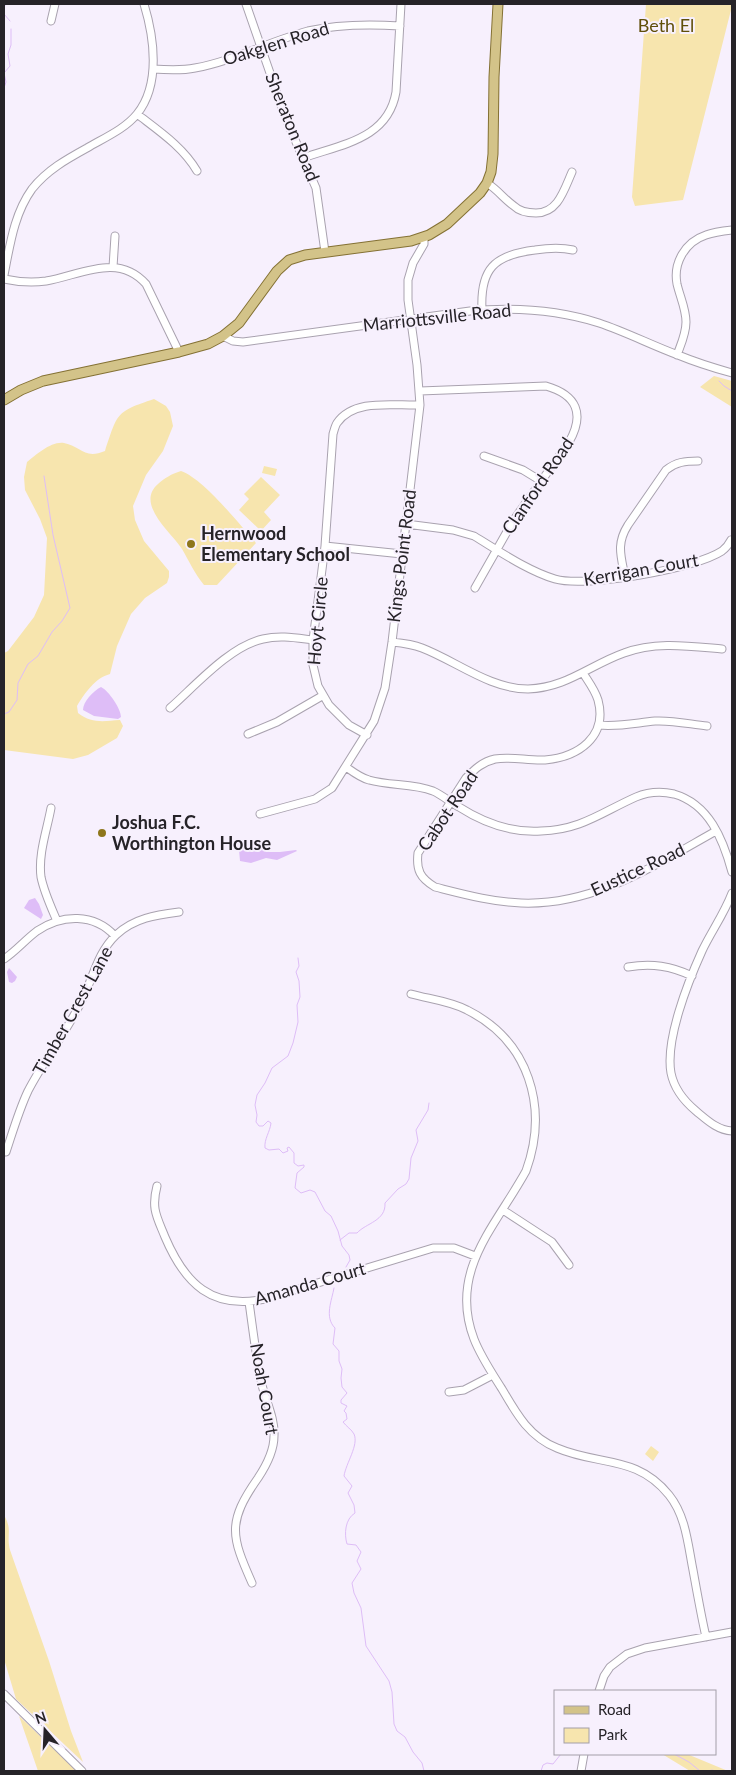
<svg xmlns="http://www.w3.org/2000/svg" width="736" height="1775" font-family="Lato,sans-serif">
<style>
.green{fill:#f7e5ae}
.water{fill:#debdf7}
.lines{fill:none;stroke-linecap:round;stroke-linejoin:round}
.stream{stroke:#debdf7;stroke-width:1}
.minor-casing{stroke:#a9a2af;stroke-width:9}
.major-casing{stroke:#847134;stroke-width:11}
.minor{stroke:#fff;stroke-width:7}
.major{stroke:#d3c389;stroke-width:9}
.poi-dot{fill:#8e761b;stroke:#f7f0fd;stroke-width:2}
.labels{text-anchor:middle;stroke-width:4;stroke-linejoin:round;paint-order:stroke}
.park-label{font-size:18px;fill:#604f0a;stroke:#f7f0fd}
.street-label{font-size:18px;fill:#262328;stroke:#f7f0fd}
.poi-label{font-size:18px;font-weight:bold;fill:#262328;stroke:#f7f0fd;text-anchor:start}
</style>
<rect width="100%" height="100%" fill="#f7f0fd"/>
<path class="green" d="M646,4H732V6L683,200L635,206L632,197Z
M714,376L732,381V407L700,387Z
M154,399L166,406L170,412L173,426L163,451L146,475L133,506L135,520L144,541L169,571V577L167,583L145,598L131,614L117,646L110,674C95,678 85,693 77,706L78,713C92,724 104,721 120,720L123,726L117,738L88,755L73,759L4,750V653L8,651L34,617L44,595L47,538L40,519L25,490L24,477L27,462C36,455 51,441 64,443C81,446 84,460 105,451C118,413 115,412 154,399Z
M264,466L277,469L275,476L262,473Z
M181,471C204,479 239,524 256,543L217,585H204C195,574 189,561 182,549C171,532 135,504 158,484C165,478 171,474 181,471Z
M261,477L280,495L264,512L271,520L261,531L239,510L249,499L244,494Z
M651,1446L659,1452L653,1461L645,1454Z
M4,1515C13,1531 6,1534 10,1550L49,1661L71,1731L83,1762L16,1699L4,1659Z
M19,1716L77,1771H38Z
M662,1754H687L728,1771H690Z"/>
<path class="water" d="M101,687C109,691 121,709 121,717L118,719L94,716L83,710C83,702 93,691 101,687Z
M245,844L269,852H280L296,850L297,851L277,860L266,858L251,863L240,861L239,850L240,845Z
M35,898L39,904L43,915L41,919L24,908L29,900Z
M9,968L17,977L15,981L12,983L9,982L7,972Z"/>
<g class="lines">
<path class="stream" d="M4,6L7,4
M4,14L10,21
M4,88L6,82L4,73L10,66L8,54L11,45V29
M719,381L724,386L732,391
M4,714L9,712L17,700L18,683L28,664L38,656L52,632L62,621L70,608L53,535L44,476
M298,958L299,966L296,972L299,981L300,997L297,1005L298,1022L293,1043L288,1056L272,1068L265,1083L257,1095L255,1105L257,1115L256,1122L259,1126H263L268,1121L271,1123C270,1132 264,1139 265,1148L269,1150L279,1149L283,1153L288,1151L287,1148L289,1147L294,1153V1163L298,1166L304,1165V1167L297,1173L295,1188L301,1193L310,1190L315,1192L325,1211L331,1216L338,1231L342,1246L349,1255L350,1260L346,1267
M340,1240L349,1233H357C366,1223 386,1221 385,1203L398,1189L406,1184L409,1179L411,1158L418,1141L416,1130L428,1110L429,1103
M334,1288C332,1300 324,1317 335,1328L333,1344L339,1351V1361L342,1369L341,1378L342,1387L347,1393L341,1400V1403L347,1406L344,1411L346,1413L347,1419L343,1422C346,1426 352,1430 354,1434C359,1445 346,1463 344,1476L352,1486L348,1493L354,1505L355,1513C345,1519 344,1534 347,1544L356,1545L361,1552L357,1561L361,1569L352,1583L354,1593L361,1608L366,1646L389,1681L392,1692L394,1724L397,1731L405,1737L413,1752L422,1763L424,1771
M674,1754L689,1762L700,1771
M541,1771L543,1765L547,1763L553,1764L561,1754
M709,1771L712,1770L715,1771"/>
<g class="minor-casing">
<path id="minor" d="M246,4L286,119L316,188L325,252
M51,21L55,4
M153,69C167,70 181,71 195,68C234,61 270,41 308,31C339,24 369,24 400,26
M137,114C159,131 183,147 197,171
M303,158C342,144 388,139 396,92L401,4
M487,183C498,190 504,199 514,206C520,212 528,213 536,213C558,213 564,190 572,172
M113,267L115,236
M4,275C10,245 14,214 32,189C47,170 67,159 87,148C104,138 125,129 137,114C161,84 154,37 144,4
M4,279C18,282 32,283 46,281C81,275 118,252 146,284L179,352
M482,310C480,269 494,255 535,250C548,248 560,247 573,250
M223,336L233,341L243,342L470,311C514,307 558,310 599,323C626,332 651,345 678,355C695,362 714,368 732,373
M677,355C681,344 686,334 686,322C686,309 680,297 677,284C673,263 685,242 706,235C714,232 723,231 732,230
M420,391L546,386C577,395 585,414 569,442L513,521L475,588
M484,456L523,470L541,481
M406,524L453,530L474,536C499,551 528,571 555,579C586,588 695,569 722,551C726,548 729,544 731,540
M325,546L402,554
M625,577C621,556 616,544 628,525L666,470C676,462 685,461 698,461
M392,642C402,643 412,644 422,648C456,661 490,689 528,689C566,688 590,665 624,653C655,641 689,646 722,649
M583,673C588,681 595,690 598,700C608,737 578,757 545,760C528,761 511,756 495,759C482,762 475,769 466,778L418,853C416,870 420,878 435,887C463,894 492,902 521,903C594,906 655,865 716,831
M170,708C195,686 230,646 263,639C280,635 296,638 313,640
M599,725C618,727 635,723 655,721C672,720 689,724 707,726
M248,734L277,722L322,696
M367,735L349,725L329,705L318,686L313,665V640L325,546L333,434C334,431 335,426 337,423C354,398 394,406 420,405
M346,767C353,772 361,778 369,780C390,786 413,783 433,791C442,795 450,802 459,807C484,823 510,833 541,831C581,830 602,812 636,797C648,792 661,791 674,794C709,804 723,839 732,872
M51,808C47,830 38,854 41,877C44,892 51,907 57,921
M260,814L315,799L332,788L374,721L385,688L392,642L420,405L417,365L408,300V280L413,263L424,244V238
M732,893C724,914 711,932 702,951C688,982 665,1040 671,1073C674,1088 684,1101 696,1111C707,1120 717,1130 732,1131
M4,959C16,951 25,940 37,931C62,914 94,913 115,936
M628,967C652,963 671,966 692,976
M411,994C429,999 450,1001 467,1010C529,1041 549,1107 526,1171C496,1226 448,1271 474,1339C481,1357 492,1373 502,1389C516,1413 529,1437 557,1448C599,1466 637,1455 669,1495C686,1516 688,1545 693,1570C697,1592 701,1615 706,1637
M6,1152C13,1131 19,1110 28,1091C44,1060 66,1033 81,1002C93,979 97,953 116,935C134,918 156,915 179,912
M157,1186C151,1209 157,1217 165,1237C185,1284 212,1310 265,1299L433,1248H454L475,1256
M503,1210L552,1242L569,1265
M249,1302C253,1330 256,1358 262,1385C266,1402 275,1418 274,1436C274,1452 266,1466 258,1478C227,1522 231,1536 252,1583
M449,1392L464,1390L493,1375
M599,1691L604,1676L610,1667L627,1654L645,1648L732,1632
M4,1694L82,1771
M581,1771L584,1754"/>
</g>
<g class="major-casing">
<path id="major" d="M4,400L21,390L43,381L179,352L208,344L223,336L239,323L277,271L289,260L305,255L411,241L429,235L447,224L480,193L487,183L491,172L493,154L494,77L498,4"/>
</g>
<use href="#minor" class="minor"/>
<use href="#major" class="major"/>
</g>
<g class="poi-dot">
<circle cx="191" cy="544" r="5"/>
<circle cx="102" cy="833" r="5"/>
</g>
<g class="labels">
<g class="park-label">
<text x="666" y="32">Beth El</text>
</g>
<g class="street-label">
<text transform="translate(276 44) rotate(-17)" y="6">Oakglen Road</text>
<text transform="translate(292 127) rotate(68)" y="6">Sheraton Road</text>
<text transform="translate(437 318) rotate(-6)" y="6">Marriottsville Road</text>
<text transform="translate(538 486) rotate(-56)" y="6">Clanford Road</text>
<text transform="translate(402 556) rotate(-83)" y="6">Kings Point Road</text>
<text transform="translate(641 570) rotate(-10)" y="6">Kerrigan Court</text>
<text transform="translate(318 621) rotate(-85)" y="6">Hoyt Circle</text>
<text transform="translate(448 811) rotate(-56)" y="6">Cabot Road</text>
<text transform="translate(638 870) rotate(-25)" y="6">Eustice Road</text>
<text transform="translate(73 1011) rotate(-61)" y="6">Timber Crest Lane</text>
<text transform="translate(310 1284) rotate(-16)" y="6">Amanda Court</text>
<text transform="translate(264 1389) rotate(80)" y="6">Noah Court</text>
</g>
<g class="poi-label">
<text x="201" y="540">Hernwood<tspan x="201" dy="21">Elementary School</tspan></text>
<text x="112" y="829">Joshua F.C.<tspan x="112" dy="21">Worthington House</tspan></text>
</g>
</g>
<rect width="736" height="1775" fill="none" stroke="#262328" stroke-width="10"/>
<rect x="554" y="1690" width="162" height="65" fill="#f7f0fd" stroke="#a39ea8"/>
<rect x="564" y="1706" width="25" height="8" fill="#d3c389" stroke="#a39ea8"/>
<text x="598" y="1715" font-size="15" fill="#262328">Road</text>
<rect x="564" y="1728" width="25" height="15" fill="#f7e5ae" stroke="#a39ea8"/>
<text x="598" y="1740" font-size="15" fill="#262328">Park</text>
<g transform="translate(45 1730) rotate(341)" stroke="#f7f0fd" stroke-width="4" paint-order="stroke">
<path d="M0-4L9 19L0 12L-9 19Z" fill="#262328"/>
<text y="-8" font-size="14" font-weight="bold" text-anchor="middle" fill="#262328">N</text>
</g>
</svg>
